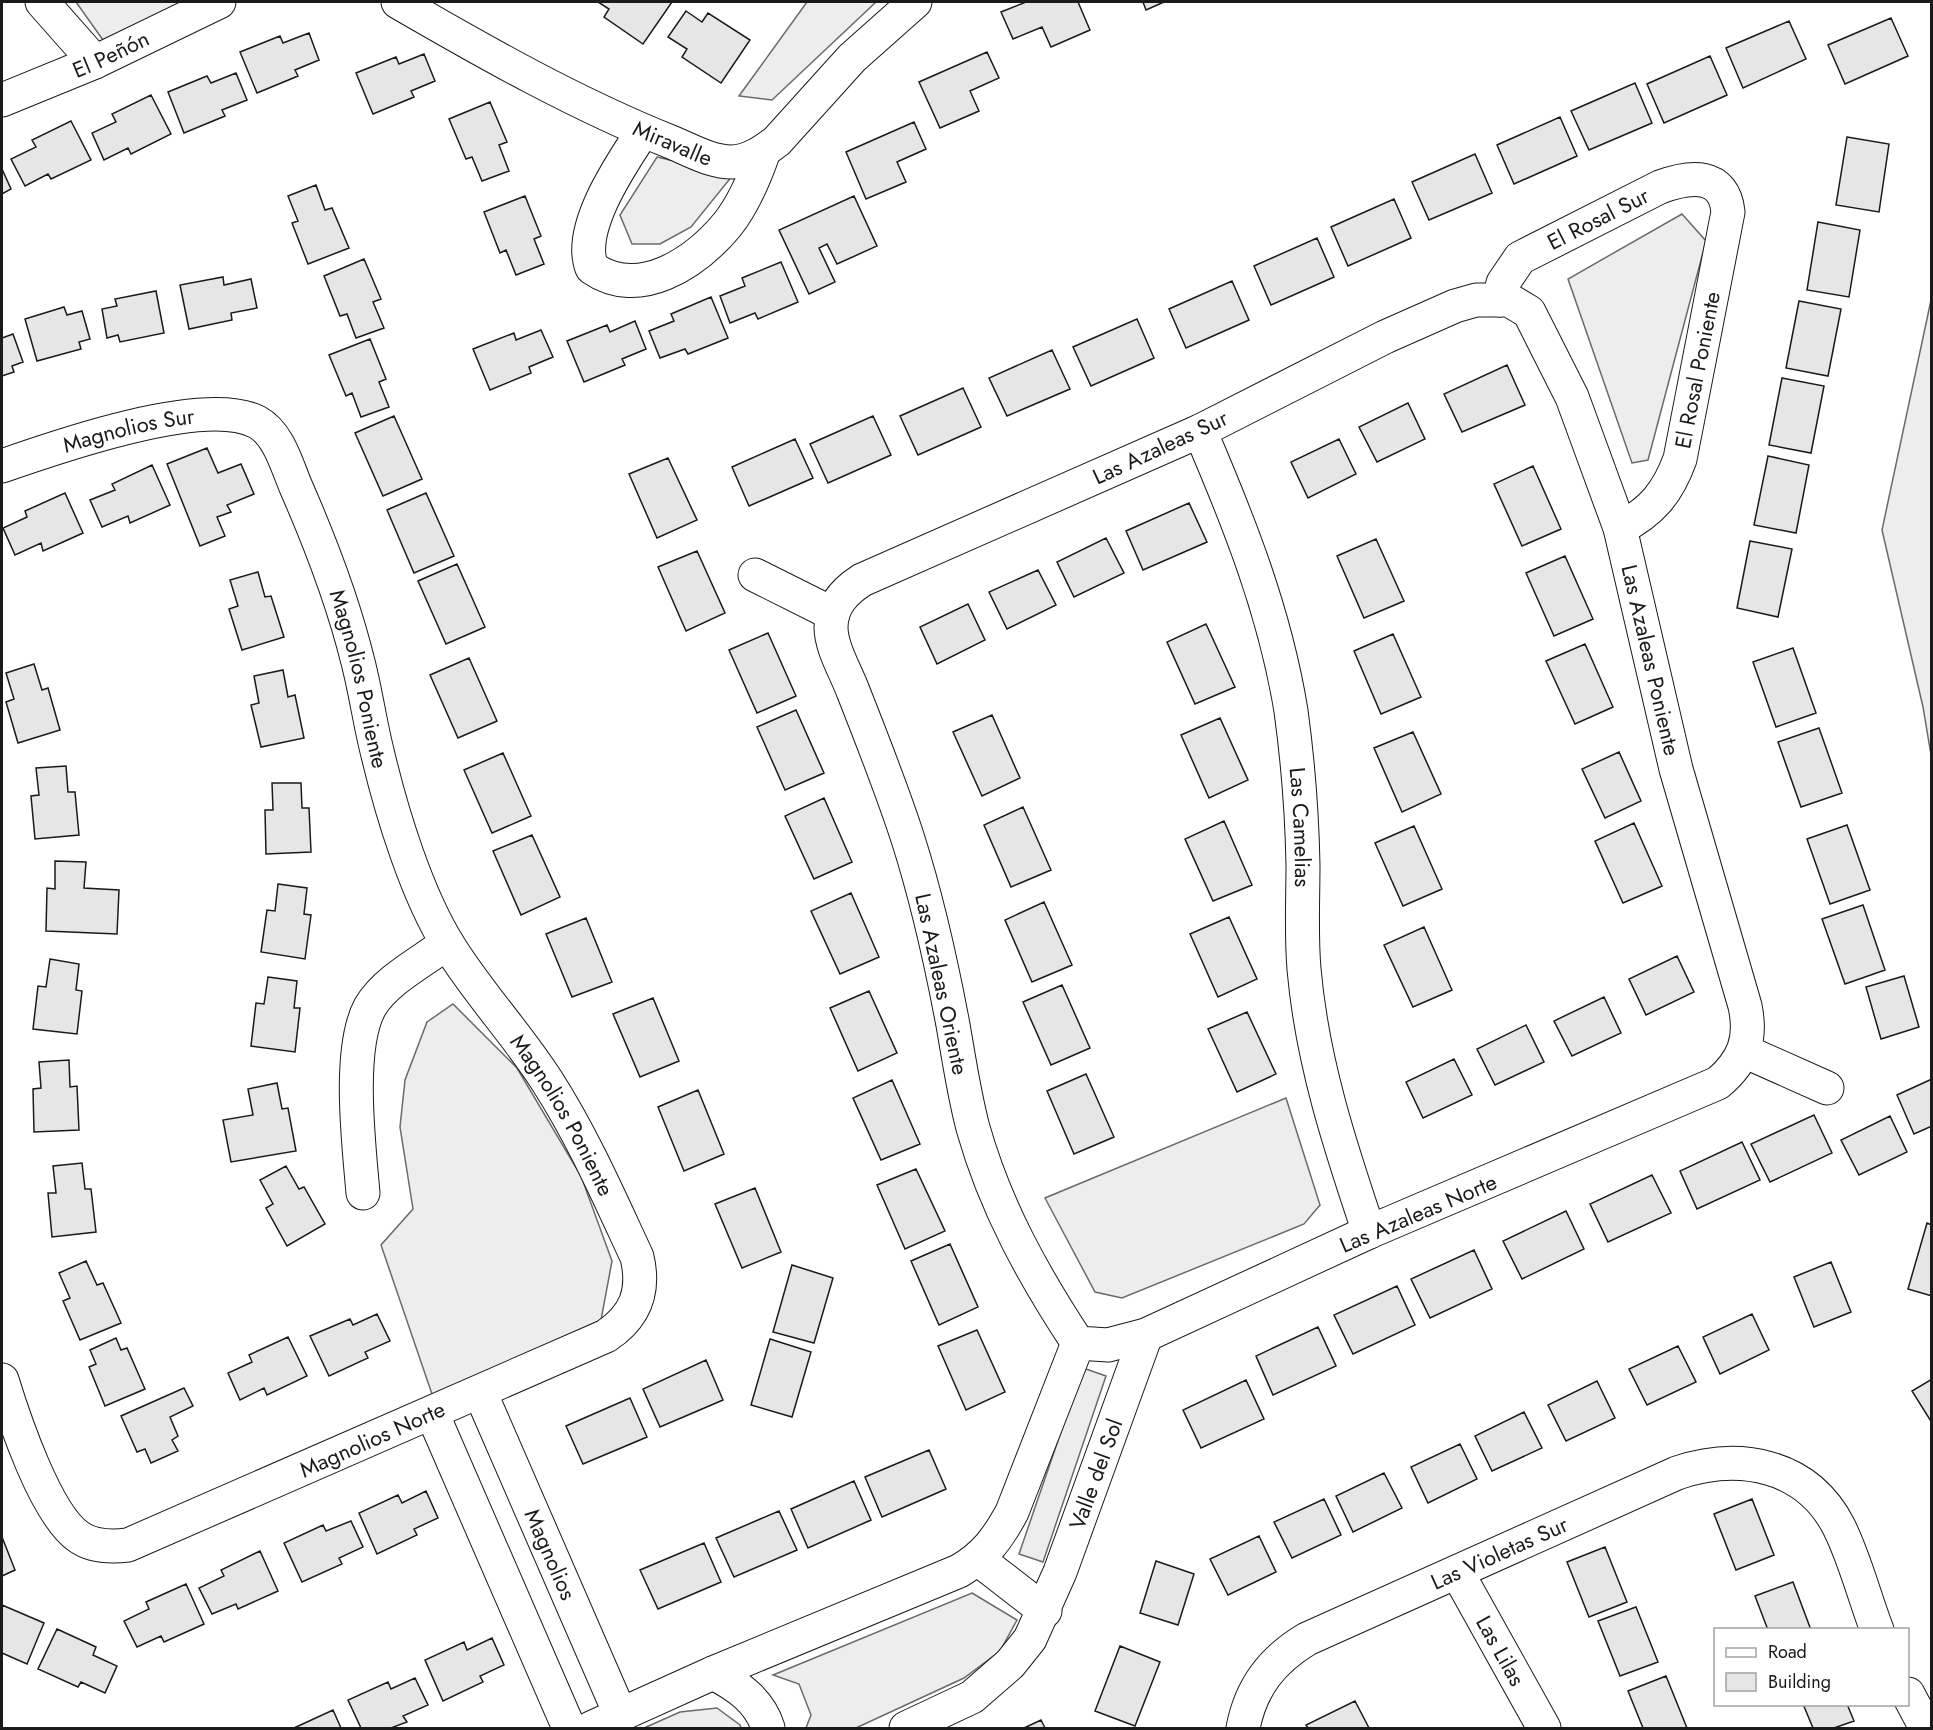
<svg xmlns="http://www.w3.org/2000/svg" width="1933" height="1730" font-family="Jost,sans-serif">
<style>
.built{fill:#ededed;stroke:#6a6a6a;stroke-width:1.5}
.building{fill:#e6e6e6;stroke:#1a1a1a;stroke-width:1.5}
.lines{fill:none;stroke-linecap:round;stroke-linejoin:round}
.minor-casing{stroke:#1a1a1a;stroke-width:35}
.minor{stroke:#fff;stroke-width:33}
.labels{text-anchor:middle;stroke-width:4.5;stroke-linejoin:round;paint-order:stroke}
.street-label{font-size:22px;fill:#1a1a1a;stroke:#fff}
</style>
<rect width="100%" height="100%" fill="#fff"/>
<path class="built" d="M76,2H195L103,40Z
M807,2H876L772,100L739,96Z
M657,157L733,175L691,227L660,244H632L620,215Z
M1682,214L1706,241L1648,460L1632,463L1568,279Z
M1931,300H1932L1931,755L1923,707L1882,530Z
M453,1004L517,1068L581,1176L612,1261L601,1320L433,1397L381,1245L413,1209L400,1127L405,1080L427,1022Z
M1286,1098L1320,1205L1304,1224L1122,1298L1095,1292L1045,1198Z
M1083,1368L1106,1376L1043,1562L1019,1554Z
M972,1593L1017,1620L1000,1651L964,1678L856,1728H806L811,1715L799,1684L773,1675Z
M717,1708L740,1725L741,1728H644L680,1712Z"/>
<path class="building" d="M598,2H672L643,44L604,17L609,9Z
M1026,2H1078L1090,30L1051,47L1042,27L1013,39L1001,12Z
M1143,2H1164L1146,10Z
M686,11L702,22L708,13L750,40L721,83L682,57L687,49L668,37Z
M1891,18L1908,56L1845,84L1828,45Z
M1789,21L1806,59L1743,88L1726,48Z
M309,33L319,60L295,70L298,76L257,93L240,52L280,36L283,43Z
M987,52L999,78L970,91L979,111L940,128L919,82Z
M424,54L435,81L411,91L414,97L373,114L356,73L396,57L399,64Z
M1710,56L1727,95L1664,123L1647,84Z
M236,73L247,100L222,110L225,116L184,133L168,92L207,76L211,83Z
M1635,83L1652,123L1589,150L1571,111Z
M151,95L171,134L131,154L128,148L104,160L92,133L116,122L112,114Z
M490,102L507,142L499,145L509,171L482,181L472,157L466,159L449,119Z
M1560,117L1577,156L1514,184L1497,145Z
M71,121L91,160L51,179L48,174L25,186L11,159L36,147L32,140Z
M914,122L926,149L897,162L906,182L866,199L846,152Z
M1847,137L1889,144L1879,212L1836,205Z
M1475,154L1492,193L1429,220L1412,182Z
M2,169L11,189L2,194Z
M316,185L325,210L332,208L349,248L308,264L292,223L298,221L288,196Z
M525,196L541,236L534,239L544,264L516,275L506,250L500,253L484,212Z
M854,196L877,246L837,264L827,244L819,248L835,282L809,294L779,230Z
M1394,199L1411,238L1348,266L1331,227Z
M1818,222L1860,230L1849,297L1807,290Z
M1317,238L1334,277L1271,305L1254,266Z
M364,259L381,299L373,302L384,328L356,338L347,314L340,316L324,276Z
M781,262L798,302L758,319L755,313L730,323L720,296L745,286L742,278Z
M223,277L224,285L251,279L257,308L231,313L232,320L189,329L180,285Z
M1232,281L1249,320L1186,348L1169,309Z
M156,291L164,333L120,342L118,335L107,338L102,309L117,306L115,299Z
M711,297L728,338L688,354L685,349L660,358L649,331L674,321L671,314Z
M1799,301L1841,309L1828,376L1786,368Z
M64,307L67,315L82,311L90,339L79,342L81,349L37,361L25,319Z
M1137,319L1154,358L1091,386L1073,347Z
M635,321L646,349L622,359L625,365L584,382L567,341L607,325L610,332Z
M541,330L553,357L529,367L531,373L490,390L473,349L514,333L516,340Z
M13,334L23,362L12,366L14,372L2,376V338Z
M370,339L386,379L379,382L389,407L361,417L352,393L346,396L329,355Z
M1052,350L1070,389L1007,416L989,378Z
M1507,365L1525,405L1462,432L1444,394Z
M1782,378L1824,386L1811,453L1769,445Z
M963,388L981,427L918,455L900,416Z
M1408,403L1425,439L1377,462L1359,427Z
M394,416L422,479L383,496L355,433Z
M873,416L891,455L828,483L810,444Z
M795,439L813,478L749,506L732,467Z
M1339,439L1356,474L1308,498L1291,462Z
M207,448L218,473L241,464L254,494L227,505L231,512L217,517L225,536L200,546L167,464Z
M1768,456L1809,465L1796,533L1754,525Z
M668,458L697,520L657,538L629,474Z
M152,465L170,505L130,523L128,516L102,527L90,500L115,490L112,484Z
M1533,466L1561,529L1522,546L1494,484Z
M65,493L83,533L43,551L41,543L15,555L3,528L27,517L25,511Z
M426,493L454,556L414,573L387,510Z
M1189,503L1207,542L1143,570L1126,531Z
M1106,538L1124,573L1074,597L1057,562Z
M1376,539L1404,601L1364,618L1337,556Z
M1750,541L1792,549L1778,617L1737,608Z
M697,551L725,613L686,631L658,567Z
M1565,556L1593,619L1554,636L1526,573Z
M457,564L485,627L446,644L418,581Z
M1038,570L1056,605L1007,629L989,592Z
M258,572L265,597L271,596L284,637L242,650L229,609L238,606L230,580Z
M968,604L985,640L937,664L920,627Z
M1206,624L1235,687L1195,704L1167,642Z
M768,633L796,696L757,713L729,650Z
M1393,634L1421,697L1381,714L1354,651Z
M1585,644L1613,707L1575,724L1546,661Z
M1793,648L1816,713L1776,727L1753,662Z
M469,658L497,721L458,738L430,675Z
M34,664L42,690L48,688L60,730L18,743L6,702L14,699L6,673Z
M283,670L288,697L295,695L304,738L261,747L251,705L259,703L254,676Z
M796,710L824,773L785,790L757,727Z
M992,715L1020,778L982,796L953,732Z
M1220,718L1248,780L1209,798L1181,735Z
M1819,728L1842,793L1801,807L1778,742Z
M1413,732L1441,794L1402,812L1374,748Z
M1619,752L1641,801L1605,818L1582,769Z
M503,753L531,816L492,833L464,770Z
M66,766L68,792H75L79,835L35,839L31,796L39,795L36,768Z
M272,783H301L302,808H309L311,852L266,854L265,810H273Z
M824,798L852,862L814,879L785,816Z
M1023,807L1051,870L1011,887L984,825Z
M1224,821L1252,885L1213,901L1185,839Z
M1634,823L1662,886L1623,903L1595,841Z
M1847,825L1870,890L1830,904L1807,839Z
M1414,826L1442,889L1403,906L1375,843Z
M532,835L560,897L521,915L493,851Z
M55,861L86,862L84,888L119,890L117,934L46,931L47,888L55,889Z
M278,884L307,888L304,914L311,915L305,959L261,952L267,910L275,911Z
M851,893L879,957L840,974L811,911Z
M1044,902L1072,965L1032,982L1005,920Z
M1863,905L1885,970L1845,984L1822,919Z
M1229,917L1257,979L1218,997L1190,934Z
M586,918L612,982L572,997L546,934Z
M1424,927L1452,990L1413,1007L1384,945Z
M1677,956L1694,992L1646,1015L1629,979Z
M50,959L79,964L76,990L82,991L77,1034L33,1029L38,986L46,987Z
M1904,976L1919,1027L1881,1039L1866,987Z
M268,977L297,981L294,1008H300L295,1052L251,1046L256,1003L264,1004Z
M1062,985L1090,1048L1051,1065L1023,1002Z
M869,991L897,1053L858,1071L830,1008Z
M1604,997L1621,1033L1572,1056L1554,1021Z
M653,998L679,1061L640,1077L613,1014Z
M1247,1012L1276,1074L1237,1092L1208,1029Z
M1526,1025L1544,1062L1495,1085L1477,1049Z
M1454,1059L1472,1095L1423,1118L1406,1082Z
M69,1060L70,1087L77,1086L79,1130L34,1132L33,1089L41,1088L39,1062Z
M1086,1074L1114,1137L1074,1154L1047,1091Z
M1932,1079V1126L1914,1134L1897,1095Z
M892,1080L920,1144L881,1160L853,1098Z
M277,1083L282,1109L288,1108L296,1151L231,1162L223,1120L253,1115L248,1089Z
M698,1090L724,1154L684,1171L658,1107Z
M1814,1115L1832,1153L1770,1182L1751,1144Z
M1890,1116L1907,1152L1859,1175L1841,1140Z
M1742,1142L1760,1180L1697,1209L1680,1171Z
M82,1163L85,1189H91L96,1232L52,1237L48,1193H56L53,1166Z
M286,1166L299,1189L304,1187L325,1224L287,1246L266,1208L273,1204L260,1180Z
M916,1169L945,1231L905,1249L877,1185Z
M1652,1175L1671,1213L1608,1242L1590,1204Z
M755,1188L781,1252L742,1268L715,1204Z
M1566,1211L1584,1249L1522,1279L1503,1241Z
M1927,1223L1932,1225V1296L1908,1289Z
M950,1244L978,1307L939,1325L911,1261Z
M1474,1250L1492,1289L1430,1318L1411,1279Z
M86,1261L97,1285L103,1283L121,1323L80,1340L63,1301L70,1298L59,1273Z
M1831,1262L1851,1312L1814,1327L1794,1277Z
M792,1265L833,1278L814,1343L773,1332Z
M1397,1286L1415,1325L1353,1354L1334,1315Z
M377,1314L390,1341L365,1352L368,1358L329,1376L310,1336L350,1319L353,1325Z
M1752,1314L1769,1350L1720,1374L1703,1337Z
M1318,1327L1336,1366L1273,1395L1256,1356Z
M977,1330L1005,1392L966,1410L938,1346Z
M288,1337L307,1376L267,1395L264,1388L240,1400L228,1373L252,1362L249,1355Z
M116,1338L121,1350L127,1348L145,1389L105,1406L89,1367L96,1364L90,1350Z
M770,1339L811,1352L792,1417L751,1405Z
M1678,1346L1696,1382L1647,1405L1629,1369Z
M706,1360L723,1400L660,1427L643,1389Z
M1932,1379V1423L1912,1391Z
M1246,1380L1264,1419L1201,1448L1183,1410Z
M1597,1381L1615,1418L1566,1441L1548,1405Z
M184,1388L193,1406L170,1417L178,1436L172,1440L178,1451L151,1463L145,1449L137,1452L121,1416Z
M630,1398L647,1437L583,1464L566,1426Z
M1524,1412L1542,1448L1492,1471L1475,1436Z
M1460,1444L1477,1479L1428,1503L1411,1467Z
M929,1450L946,1489L882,1517L865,1477Z
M1384,1473L1402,1508L1353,1532L1336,1496Z
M854,1481L871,1520L808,1548L791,1509Z
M426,1491L438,1518L414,1529L417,1535L377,1554L359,1513L398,1495L402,1503Z
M1324,1499L1341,1535L1292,1558L1274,1522Z
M1752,1499L1774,1555L1736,1570L1714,1514Z
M779,1511L797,1550L734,1577L716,1538Z
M351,1521L363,1547L339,1558L342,1564L302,1582L284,1543L323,1525L326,1531Z
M1259,1536L1276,1572L1228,1595L1210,1559Z
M2,1537L15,1570L2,1576Z
M704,1543L721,1582L658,1609L640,1570Z
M1605,1547L1627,1602L1589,1617L1567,1562Z
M260,1551L278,1591L238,1609L236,1604L212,1614L199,1588L224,1576L221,1570Z
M1156,1561L1194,1574L1178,1625L1140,1613Z
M1793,1582L1811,1630H1768L1755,1596Z
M186,1584L204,1624L164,1642L161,1636L137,1647L124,1621L149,1609L146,1602Z
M2,1605L44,1623L27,1664L2,1653Z
M1636,1607L1658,1662L1620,1676L1598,1621Z
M57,1629L96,1647L93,1655L117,1666L105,1693L81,1682L78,1687L38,1669Z
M492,1638L504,1665L480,1676L483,1682L443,1701L425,1660L464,1642L467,1650Z
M1120,1646L1160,1662L1135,1726L1095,1711Z
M1666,1676L1687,1728H1643L1628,1691Z
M415,1678L428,1705L403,1716L407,1722L391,1728H361L348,1700L388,1682L391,1689Z
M1355,1701L1369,1728H1308L1306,1725Z
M1803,1704H1847L1854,1721L1834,1728H1813Z
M333,1710L341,1728H294Z
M1041,1720L1045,1728H1024Z"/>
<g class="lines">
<g class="minor-casing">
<g id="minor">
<path d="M42,2L95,62"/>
<path id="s1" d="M398,2C486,53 576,104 671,142C690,150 711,162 732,162C750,161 764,151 777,141L852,58L915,2"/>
<path id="s2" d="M2,100L95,62L219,2"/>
<path d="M643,131C622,163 576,229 592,268C639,301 695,263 727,225C744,204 755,177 764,151"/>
<path d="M1476,300H1509L1529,312L1572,397L1620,528L1676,769L1745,1006C1752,1039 1744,1061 1718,1083L1369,1232L1146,1335L1108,1345L1078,1343C1033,1275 995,1206 973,1128C964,1094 959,1059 953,1025C941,961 927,898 907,836C891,787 872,739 853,691C846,672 831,648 831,627C831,605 845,591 862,580L1200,431L1385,337L1455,306Z"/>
<path id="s3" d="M1499,300L1503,283L1520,258L1660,187C1690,176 1724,172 1728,212L1680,459C1668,492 1652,512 1620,528"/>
<path id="s4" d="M1200,431C1239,522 1275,612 1291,711C1298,762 1302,813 1303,865C1303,899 1301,934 1304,969C1312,1061 1340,1146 1369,1232"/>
<path id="s5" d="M2,466C56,447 205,395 257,422C279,434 287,466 296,487C321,544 343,601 358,662C366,693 370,724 378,755C392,814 417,895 449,946C478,993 517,1034 547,1081C583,1137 609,1197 637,1257C645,1291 636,1316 606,1336L128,1545C111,1547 93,1547 79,1537C46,1515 14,1419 2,1380"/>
<path d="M755,575L833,614"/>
<path d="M1744,1051L1827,1088"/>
<path d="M363,1193C359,1146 347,1049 370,1007C386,980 422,962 447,943"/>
<path id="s6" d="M480,1392L621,1716"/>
<path d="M432,1413L569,1728"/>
<path d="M979,1560L1045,1611"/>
<path id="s7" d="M1457,1572L1544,1728"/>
<path d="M713,1673C737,1685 760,1701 768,1728"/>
<path d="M1908,1694L1926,1728"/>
<path d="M591,1728L713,1673L959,1571C985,1556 998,1538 1012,1512L1078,1343"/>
<path id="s8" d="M906,1728L972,1697L1010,1664L1030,1639L1060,1572L1146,1335"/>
<path id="s9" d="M1243,1728C1251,1687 1272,1660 1307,1639L1677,1473C1739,1452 1807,1464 1839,1527C1855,1559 1864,1596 1877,1630"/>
</g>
</g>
<use href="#minor" class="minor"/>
</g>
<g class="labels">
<g class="street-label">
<text dy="8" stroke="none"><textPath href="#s2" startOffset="118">El Peñón</textPath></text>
<text dy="8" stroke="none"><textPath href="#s1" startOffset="309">Miravalle</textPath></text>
<text dy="8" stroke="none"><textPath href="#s3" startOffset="135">El Rosal Sur</textPath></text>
<text transform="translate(1697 370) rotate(-79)" y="8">El Rosal Poniente</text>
<text dy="8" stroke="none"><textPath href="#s5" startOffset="132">Magnolios Sur</textPath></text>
<text transform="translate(1160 447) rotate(-25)" y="8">Las Azaleas Sur</text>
<text transform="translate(1651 660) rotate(77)" y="8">Las Azaleas Poniente</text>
<text dy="8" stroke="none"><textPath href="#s5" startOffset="543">Magnolios Poniente</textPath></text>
<text dy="8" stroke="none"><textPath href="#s4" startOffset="412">Las Camelias</textPath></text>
<text transform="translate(942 984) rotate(78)" y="8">Las Azaleas Oriente</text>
<text dy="8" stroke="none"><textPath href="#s5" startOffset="1030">Magnolios Poniente</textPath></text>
<text transform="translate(1418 1213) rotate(-23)" y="8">Las Azaleas Norte</text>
<text transform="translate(372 1439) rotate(-24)" y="8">Magnolios Norte</text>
<text dy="8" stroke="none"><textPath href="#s8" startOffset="333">Valle del Sol</textPath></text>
<text dy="8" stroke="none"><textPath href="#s9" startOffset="324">Las Violetas Sur</textPath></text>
<text dy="8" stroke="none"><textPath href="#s6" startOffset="177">Magnolios</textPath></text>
<text dy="8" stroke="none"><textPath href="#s7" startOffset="90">Las Lilas</textPath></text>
</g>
</g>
<rect width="1933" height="1730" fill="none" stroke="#1a1a1a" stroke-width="6"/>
<rect x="1714" y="1628" width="195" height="78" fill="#ffffff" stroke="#a3a3a3" stroke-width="1.5"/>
<rect x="1726" y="1648" width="30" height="9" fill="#ffffff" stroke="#a3a3a3" stroke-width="1.5"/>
<text x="1768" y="1658" font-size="18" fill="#1a1a1a">Road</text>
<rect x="1726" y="1673" width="30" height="18" fill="#e6e6e6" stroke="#a3a3a3" stroke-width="1.5"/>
<text x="1768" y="1688" font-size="18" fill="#1a1a1a">Building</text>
</svg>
